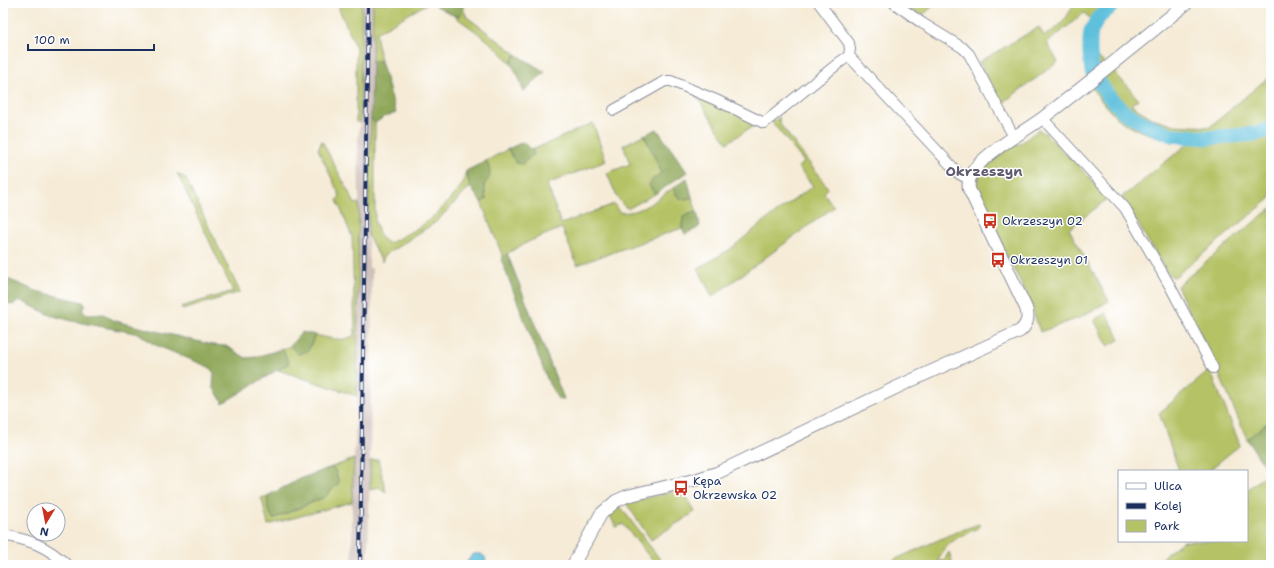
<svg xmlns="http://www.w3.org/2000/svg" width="1274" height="568" font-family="'Shantell Sans',sans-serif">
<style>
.industrial{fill:#cfc0bb}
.green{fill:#b5c265;stroke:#687862}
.forest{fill:#90a85a;stroke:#566c5c}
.water{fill:#5ec0dc;stroke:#3c789d}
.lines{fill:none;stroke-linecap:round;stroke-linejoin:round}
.river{stroke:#5ec0dc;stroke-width:15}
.minor-casing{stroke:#888d9a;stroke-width:12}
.tertiary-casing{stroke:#888d9a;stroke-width:14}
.minor{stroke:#fff;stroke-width:10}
.tertiary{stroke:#fff;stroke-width:12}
.rail-casing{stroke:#1b2f5e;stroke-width:4}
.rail{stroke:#fff;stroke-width:2.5;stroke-dasharray:8;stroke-linecap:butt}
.labels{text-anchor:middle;stroke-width:3;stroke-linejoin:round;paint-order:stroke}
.poi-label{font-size:12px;fill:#1b2f5e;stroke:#fff;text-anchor:start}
.quarter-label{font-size:14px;font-weight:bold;fill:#605a71;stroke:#fff}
</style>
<rect width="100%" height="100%" fill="#fff"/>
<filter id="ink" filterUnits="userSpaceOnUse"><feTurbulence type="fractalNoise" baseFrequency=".025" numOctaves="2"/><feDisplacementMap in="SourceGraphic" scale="8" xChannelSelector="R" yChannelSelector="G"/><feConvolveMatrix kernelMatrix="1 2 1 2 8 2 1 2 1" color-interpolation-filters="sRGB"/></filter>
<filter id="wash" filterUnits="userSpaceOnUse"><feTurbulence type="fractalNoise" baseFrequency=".012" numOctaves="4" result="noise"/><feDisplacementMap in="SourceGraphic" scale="16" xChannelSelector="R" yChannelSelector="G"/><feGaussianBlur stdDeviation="0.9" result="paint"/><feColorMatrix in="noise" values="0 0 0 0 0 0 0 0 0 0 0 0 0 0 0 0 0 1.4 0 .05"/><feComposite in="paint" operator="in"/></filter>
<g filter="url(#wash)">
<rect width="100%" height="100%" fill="#f5ebd6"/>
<path class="industrial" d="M362,3H373L368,236L369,268H372L370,461L368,565H352V502L357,396L359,203L358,141L360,122Z"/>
<path class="green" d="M340,3H362L360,122H356V48L339,9Z
M373,3H428L376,33L381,61H372Z
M905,3H937L920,17Z
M1071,3H1121C1104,21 1093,29 1095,56L1104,62L1088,76L1085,54L1087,30L1093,21L1084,13L1047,43L1058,62L1000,105L979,62L1039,27L1044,36C1060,27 1064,22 1073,6Z
M464,11L467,17L516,54L510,63C495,43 473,30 453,15L459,16Z
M1113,70L1138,99L1131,105L1152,118L1175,125L1210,127L1271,75V198L1176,276L1173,277L1167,273L1122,197L1190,142C1162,138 1132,134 1111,112C1104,105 1098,96 1092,88Z
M695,94L758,123L727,143Z
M779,117L780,124L828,188L824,193L834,207L712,297L698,268L729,250L762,223L813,186L798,167L804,162L772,122Z
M371,119L375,123V222L381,238L388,243L394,241L421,226L439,212L462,185L466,171L470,187L436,222L385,255L382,262L368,236Z
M593,123L606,161L547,184L561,224L614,204L619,212C640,215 657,199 673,188L677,196L686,199L692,197L697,212L689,214L682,223V228L577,265L562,228C543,236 519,244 503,257L481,202L486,200L484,183L489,167L486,161L508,149L512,157L534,155L532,150Z
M1038,130L1045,133L1091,179L1092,183L1097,181L1111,196L1069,229L1109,301L1079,318L1040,332L1029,298L1003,249L1001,239L976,188L980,173L1013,143L1017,146Z
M644,135L659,166L661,173L653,179L649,185L655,194L629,208L625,207L617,197L607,173L630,164L623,145Z
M322,141L355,204L359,203L357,396L278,370L289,363L282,349L290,346L298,353L308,351L315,335C331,338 340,343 355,335L352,237L337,200L340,196L318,149Z
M177,173L186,179L240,292L183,310L181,307L233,291Z
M1271,208V420L1247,439L1215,365L1177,286Z
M1106,313L1120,339L1108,346L1094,320Z
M1210,370L1240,445L1208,471H1179L1159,413Z
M354,459L352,502L268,525L263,503L261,498L267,496L268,509L273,519L325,497L339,483L335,470L332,467Z
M378,459L386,492L379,487L370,490V461Z
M1263,477L1271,495V565H1157L1155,563L1183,541H1247V490Z
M683,489L695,512L651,540L626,503Z
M616,506H620L664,565H656L623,524L616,527L609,514Z
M979,524L980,527C961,536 945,541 938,562L944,560L949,552L953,565H890L889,562L956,532Z"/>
<path class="forest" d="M431,3H462L464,11L459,16L453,15Z
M516,54L545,72L523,92C521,81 517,72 510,63Z
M372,61H381L396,113L384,117L375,123L371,119Z
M657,129L687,172L655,194L649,185L653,179L661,173L659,166L644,135Z
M523,142L532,150L534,154L522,164L516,163L508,149Z
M486,161C490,169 493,177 484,184L486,200L481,202L470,187L466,171Z
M687,178L692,197C680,202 678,198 673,188Z
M697,212L700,226L696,229L685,234L682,228L683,217L689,214Z
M507,253L564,399H558L549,384L501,259Z
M3,277L36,291L83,302L85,305L82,310L88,315L104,314L113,320L123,323L213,345L226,346L246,358L256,357L282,349L289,363L223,403L213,387L214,373L209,367L153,344L140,334L72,321L50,315L19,300L13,305L3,302Z
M302,332L315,335L308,351L298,354L290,346Z
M1271,420V470L1268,472L1247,439Z
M332,467L335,470L339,483L325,497L273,519L268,509L267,496L302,478Z"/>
<path class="water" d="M475,554H481L485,557L486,565H481V563L465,565L472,555Z"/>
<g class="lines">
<path class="river" d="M1115,3L1098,18L1091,31L1090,40V54L1092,71L1107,94L1124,112L1145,124L1172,135L1207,138L1255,134L1271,129"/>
</g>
</g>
<g filter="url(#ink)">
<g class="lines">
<g class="minor-casing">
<path id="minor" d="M819,3L849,43L850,49L849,56L958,173L963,176L969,177
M894,3L922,23L963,48L969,54L1014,137
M614,110L665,81H671L716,100L764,123L840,62L849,56
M1042,118L1125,208L1170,286L1213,368
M3,535C30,540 47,546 67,565"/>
</g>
<g class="tertiary-casing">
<path id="tertiary" d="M573,565L601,514L616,501L627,496L698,479L717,473L908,382L1020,331C1028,324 1029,317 1026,308L969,189C967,177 974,169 982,161C1001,143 1024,132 1044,117C1093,80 1140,41 1187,3"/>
</g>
<use href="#minor" class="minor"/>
<use href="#tertiary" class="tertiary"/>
<g class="rail-casing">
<path id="rail" d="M360,565L368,3"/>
</g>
<use href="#rail" class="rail"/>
</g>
</g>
<defs>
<g id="bus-bare" transform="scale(1.2)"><path d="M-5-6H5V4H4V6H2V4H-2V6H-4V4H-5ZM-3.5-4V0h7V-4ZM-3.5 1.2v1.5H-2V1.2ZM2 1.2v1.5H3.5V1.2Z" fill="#c8321e" stroke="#fff" stroke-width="2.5" paint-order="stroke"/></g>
</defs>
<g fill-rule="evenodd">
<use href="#bus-bare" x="990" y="221"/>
<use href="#bus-bare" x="998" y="260"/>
<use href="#bus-bare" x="681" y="488"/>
</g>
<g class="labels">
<g class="poi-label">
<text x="1002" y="225">Okrzeszyn 02</text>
<text x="1010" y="264">Okrzeszyn 01</text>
<text x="693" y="485">Kępa<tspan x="693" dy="14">Okrzewska 02</tspan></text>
</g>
<g class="quarter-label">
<text x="984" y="176">Okrzeszyn</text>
</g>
</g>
<rect width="1274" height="568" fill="none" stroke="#fff" stroke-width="16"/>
<rect x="1118" y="470" width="130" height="72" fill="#ffffff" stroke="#a4acbf"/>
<rect x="1126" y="483" width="20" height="6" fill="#ffffff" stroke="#a4acbf"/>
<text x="1154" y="490" font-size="12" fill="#1b2f5e">Ulica</text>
<rect x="1126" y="503" width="20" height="6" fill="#1b2f5e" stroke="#a4acbf"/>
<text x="1154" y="510" font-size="12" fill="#1b2f5e">Kolej</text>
<rect x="1126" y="520" width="20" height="12" fill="#b5c265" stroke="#a4acbf"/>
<text x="1154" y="530" font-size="12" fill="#1b2f5e">Park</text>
<g transform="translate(46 522) rotate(190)"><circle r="19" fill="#ffffff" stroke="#a4acbf"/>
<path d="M0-3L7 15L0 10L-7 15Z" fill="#c8321e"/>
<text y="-6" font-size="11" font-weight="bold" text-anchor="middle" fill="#1b2f5e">N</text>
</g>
<path d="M28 44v6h126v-6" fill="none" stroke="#1b2f5e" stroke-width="2"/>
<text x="34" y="44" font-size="12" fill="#1b2f5e" stroke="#ffffff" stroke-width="3" paint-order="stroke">100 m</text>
</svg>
